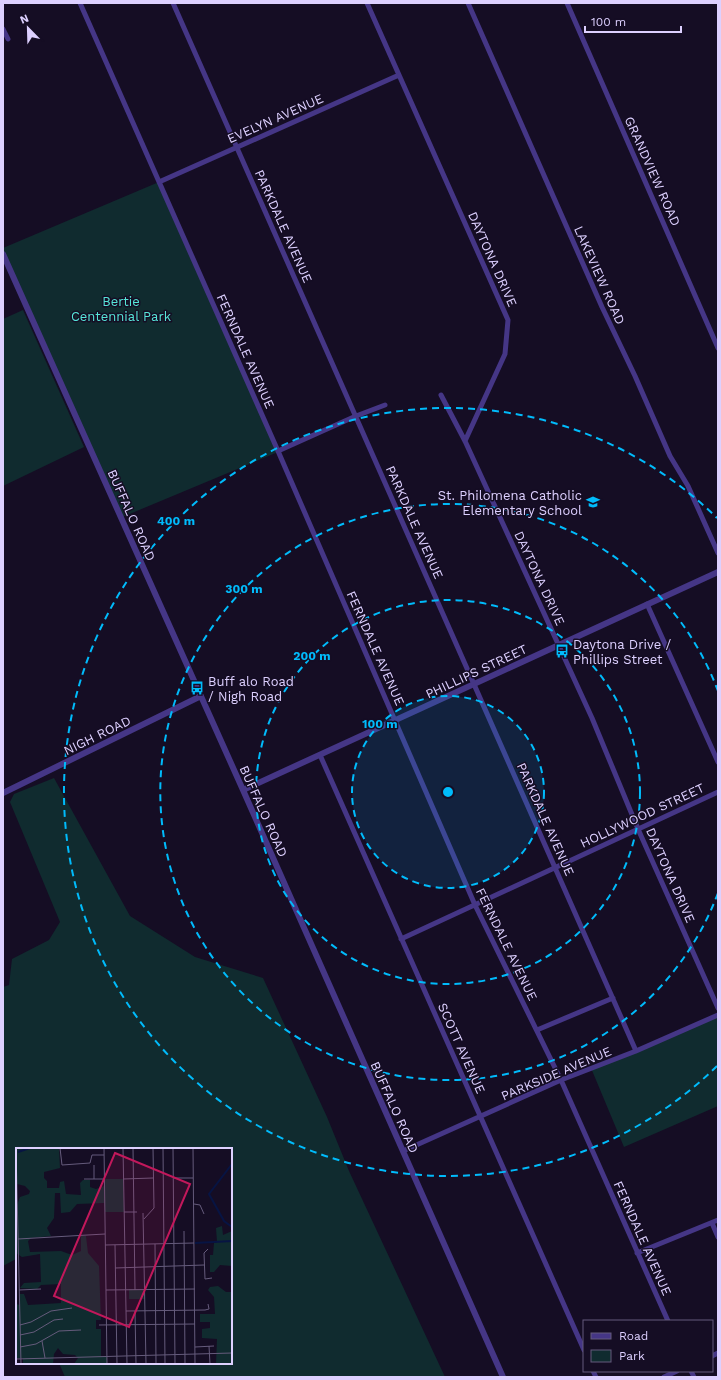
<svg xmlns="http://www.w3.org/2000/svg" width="721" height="1380" font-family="'Work Sans',sans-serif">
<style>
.green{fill:#102b2f}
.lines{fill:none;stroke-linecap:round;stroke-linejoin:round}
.minor{stroke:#453686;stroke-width:5}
.tertiary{stroke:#453686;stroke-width:6}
.ring{fill:none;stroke:#00bbfb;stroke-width:2;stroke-dasharray:7 5}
.labels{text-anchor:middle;stroke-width:3;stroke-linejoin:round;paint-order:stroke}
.street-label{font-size:13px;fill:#ddd0ff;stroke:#150d24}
.park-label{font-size:13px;fill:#56e5d8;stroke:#150d24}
.poi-label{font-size:13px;fill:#ddd0ff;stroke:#150d24;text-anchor:start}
.inset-river{fill:none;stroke:#071443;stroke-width:2}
.inset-road{fill:none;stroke:#655b7c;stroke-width:1}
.view{fill:#c2185b;fill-opacity:0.15;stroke:#c2185b;stroke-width:2}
.inset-edge{fill:none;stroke:#ddd0ff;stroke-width:2}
.centre{fill:#00bbfb;stroke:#150d24;stroke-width:2}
.ring-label{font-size:12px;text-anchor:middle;font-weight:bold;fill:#00bbfb;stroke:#150d24;stroke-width:3;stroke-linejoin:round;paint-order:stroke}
</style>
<rect width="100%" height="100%" fill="#150d24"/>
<path class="green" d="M159,182L278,452L120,518L3,252V248Z
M23,310L84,447L3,486V319Z
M54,778L130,916L195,957L263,978L327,1117L349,1171L445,1377H65L59,1363H231V1149H17V1261L16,1259L3,1266V987L9,985L12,959L49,940L60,922L10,802L14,794Z
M718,1016V1106L624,1147L591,1068Z"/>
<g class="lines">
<path class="minor" d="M80,3L278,451L475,905L561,1080L668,1321
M173,3L636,1051
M367,3L508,320L505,354L465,441
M468,3L602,307L635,376L670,456L688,486L718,553
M567,3L718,348
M3,29L8,39
M159,182L399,75
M441,395L465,441L592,718L638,829L718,1008
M278,451L356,416L385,405
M647,604L718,762
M320,755L584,1350
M401,939L718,792
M537,1030L613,998
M403,1151L561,1080L636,1051L718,1015
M712,1223L718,1237
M637,1253L718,1220
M712,1356L718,1353
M593,1371L596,1377
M691,1371L694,1377
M664,1377L677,1371"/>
<path class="tertiary" d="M3,254L243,790L503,1377
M243,790L718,572
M3,793L201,696"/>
</g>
<circle cx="448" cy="792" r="96" fill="#00bbfb" fill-opacity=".12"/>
<g class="ring">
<circle cx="448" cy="792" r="96"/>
<circle cx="448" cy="792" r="192"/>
<path d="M718 893A288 288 0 1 1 718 691"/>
<path d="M717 1066A384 384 0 1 1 717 518"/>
</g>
<defs>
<g id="school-bare" transform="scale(1.08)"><path d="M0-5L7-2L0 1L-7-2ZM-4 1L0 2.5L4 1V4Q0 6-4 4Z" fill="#00bbfb" stroke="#150d24" stroke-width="2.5" paint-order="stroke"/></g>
<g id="bus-bare" transform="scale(1.08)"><path d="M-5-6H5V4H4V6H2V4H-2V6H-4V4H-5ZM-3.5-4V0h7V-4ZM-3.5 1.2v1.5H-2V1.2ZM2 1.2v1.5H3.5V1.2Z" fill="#00bbfb" stroke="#150d24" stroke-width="2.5" paint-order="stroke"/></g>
</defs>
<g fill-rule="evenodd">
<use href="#school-bare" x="593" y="502"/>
<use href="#bus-bare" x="562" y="651"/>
<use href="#bus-bare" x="197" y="688"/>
</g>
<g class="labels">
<g class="street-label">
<text transform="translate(275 118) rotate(-24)" y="5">EVELYN AVENUE</text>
<text transform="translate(653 171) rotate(66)" y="5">GRANDVIEW ROAD</text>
<text transform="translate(284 226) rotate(66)" y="5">PARKDALE AVENUE</text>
<text transform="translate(493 259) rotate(66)" y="5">DAYTONA DRIVE</text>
<text transform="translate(600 275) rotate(66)" y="5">LAKEVIEW ROAD</text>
<text transform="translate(246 351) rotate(66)" y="5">FERNDALE AVENUE</text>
<text transform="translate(132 515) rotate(66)" y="5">BUFFALO ROAD</text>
<text transform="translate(415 522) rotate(66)" y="5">PARKDALE AVENUE</text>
<text transform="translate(540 578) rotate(65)" y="5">DAYTONA DRIVE</text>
<text transform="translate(376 648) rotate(66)" y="5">FERNDALE AVENUE</text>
<text transform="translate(476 671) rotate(-25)" y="5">PHILLIPS STREET</text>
<text transform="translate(97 735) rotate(-26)" y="5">NIGH ROAD</text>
<text transform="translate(264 811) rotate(66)" y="5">BUFFALO ROAD</text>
<text transform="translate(642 815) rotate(-25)" y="5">HOLLYWOOD STREET</text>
<text transform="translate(546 819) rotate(66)" y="5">PARKDALE AVENUE</text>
<text transform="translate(671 875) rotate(66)" y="5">DAYTONA DRIVE</text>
<text transform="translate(507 944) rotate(64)" y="5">FERNDALE AVENUE</text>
<text transform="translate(462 1048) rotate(66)" y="5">SCOTT AVENUE</text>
<text transform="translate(556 1073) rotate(-23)" y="5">PARKSIDE AVENUE</text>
<text transform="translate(395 1107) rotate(66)" y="5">BUFFALO ROAD</text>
<text transform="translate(643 1238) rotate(66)" y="5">FERNDALE AVENUE</text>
</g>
<g class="park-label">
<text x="121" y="306">Bertie<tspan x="121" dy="15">Centennial Park</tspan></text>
</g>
<g class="poi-label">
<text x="582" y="500" text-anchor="end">St. Philomena Catholic<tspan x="582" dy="15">Elementary School</tspan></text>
<text x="573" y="649">Daytona Drive /<tspan x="573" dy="15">Phillips Street</tspan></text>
<text x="208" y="686">Buff alo Road<tspan x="208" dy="15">/ Nigh Road</tspan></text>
</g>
</g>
<g transform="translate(16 1148)">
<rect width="216" height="216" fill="#150d24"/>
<path d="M1,0H43L44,20L28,24V30L31,33V40H43L44,34L48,33L50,46L65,47L64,35L67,32H74V39L80,41L88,38V31H107L108,64H89L88,55L61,56L54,64L45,65L44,45H39L38,70L31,80L35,88L15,90L12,93L14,104L45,103L56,107L65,103V88H70L72,105L83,118L85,172H80V181H85V208H91V216H58L62,210L59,207L47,206L42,200L38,206L37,216H7V210H0V156L4,157V146H8L12,157L45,155V136L25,137L21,141L4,140L8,135L25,134L24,106L6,109L0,105L1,57L4,49L13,46L14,43L9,38L1,36ZM206,78L207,87L216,83V118L204,117L198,124H194V107H197L198,95L201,94L200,80ZM202,138L210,144H216V216H200L201,191L186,190V181L194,180V174H184V166H199L198,149L192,142L194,139ZM113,141L129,142V151H113Z" fill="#102b2f"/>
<path class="inset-river" d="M2,4L14,0M216,16L193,46L208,73L216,79M179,95L216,93"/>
<path class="inset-road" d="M0,0L5,216M44,0L46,17L74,15L76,7H88M88,0L91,216M107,0L111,216M117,0L119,142M147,0L149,216M157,0L159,216M177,0L179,216M158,30H177M68,31H88M78,31V17M107,31L137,30M178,56L184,57L188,66M108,64H121M127,65L130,216M128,71L138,60L137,0M168,83L169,216M2,91L89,86M139,96L140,216M89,97L178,95M99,97L101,216M192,101L188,105L189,131L196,130M99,120L188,117M3,142L25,141M90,142L179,141M110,163L189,162L193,161L192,156M119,163L120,216M4,177L15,174L35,163L56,160M83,177L179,176M4,187L18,184L38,172L47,171M26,193L29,210M193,198L194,216M4,199L20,196L43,183L65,182M179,199L198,198M0,211L216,205"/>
<path class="view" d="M99,5L174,36L113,179L38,148Z"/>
<rect width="216" height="216" class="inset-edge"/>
</g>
<circle cx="448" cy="792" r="6" class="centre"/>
<g class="ring-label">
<text x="176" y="525">400 m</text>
<text x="244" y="593">300 m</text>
<text x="312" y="660">200 m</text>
<text x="380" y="728">100 m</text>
</g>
<rect width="721" height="1380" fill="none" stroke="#ddd0ff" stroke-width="8"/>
<rect x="583" y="1320" width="130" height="52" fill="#150d24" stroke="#655b7c"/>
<rect x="591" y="1333" width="20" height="6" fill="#453686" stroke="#655b7c"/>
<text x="619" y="1340" font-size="12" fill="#ddd0ff">Road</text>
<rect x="591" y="1350" width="20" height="12" fill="#102b2f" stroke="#655b7c"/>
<text x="619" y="1360" font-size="12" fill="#ddd0ff">Park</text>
<g transform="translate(28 28) rotate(337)" stroke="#150d24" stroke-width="3" paint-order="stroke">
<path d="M0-3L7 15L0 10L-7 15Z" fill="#ddd0ff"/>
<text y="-6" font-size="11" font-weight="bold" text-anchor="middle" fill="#ddd0ff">N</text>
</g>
<path d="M585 26v6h96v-6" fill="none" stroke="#ddd0ff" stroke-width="2"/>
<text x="591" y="26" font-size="12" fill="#ddd0ff" stroke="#150d24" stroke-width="3" paint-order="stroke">100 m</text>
</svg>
